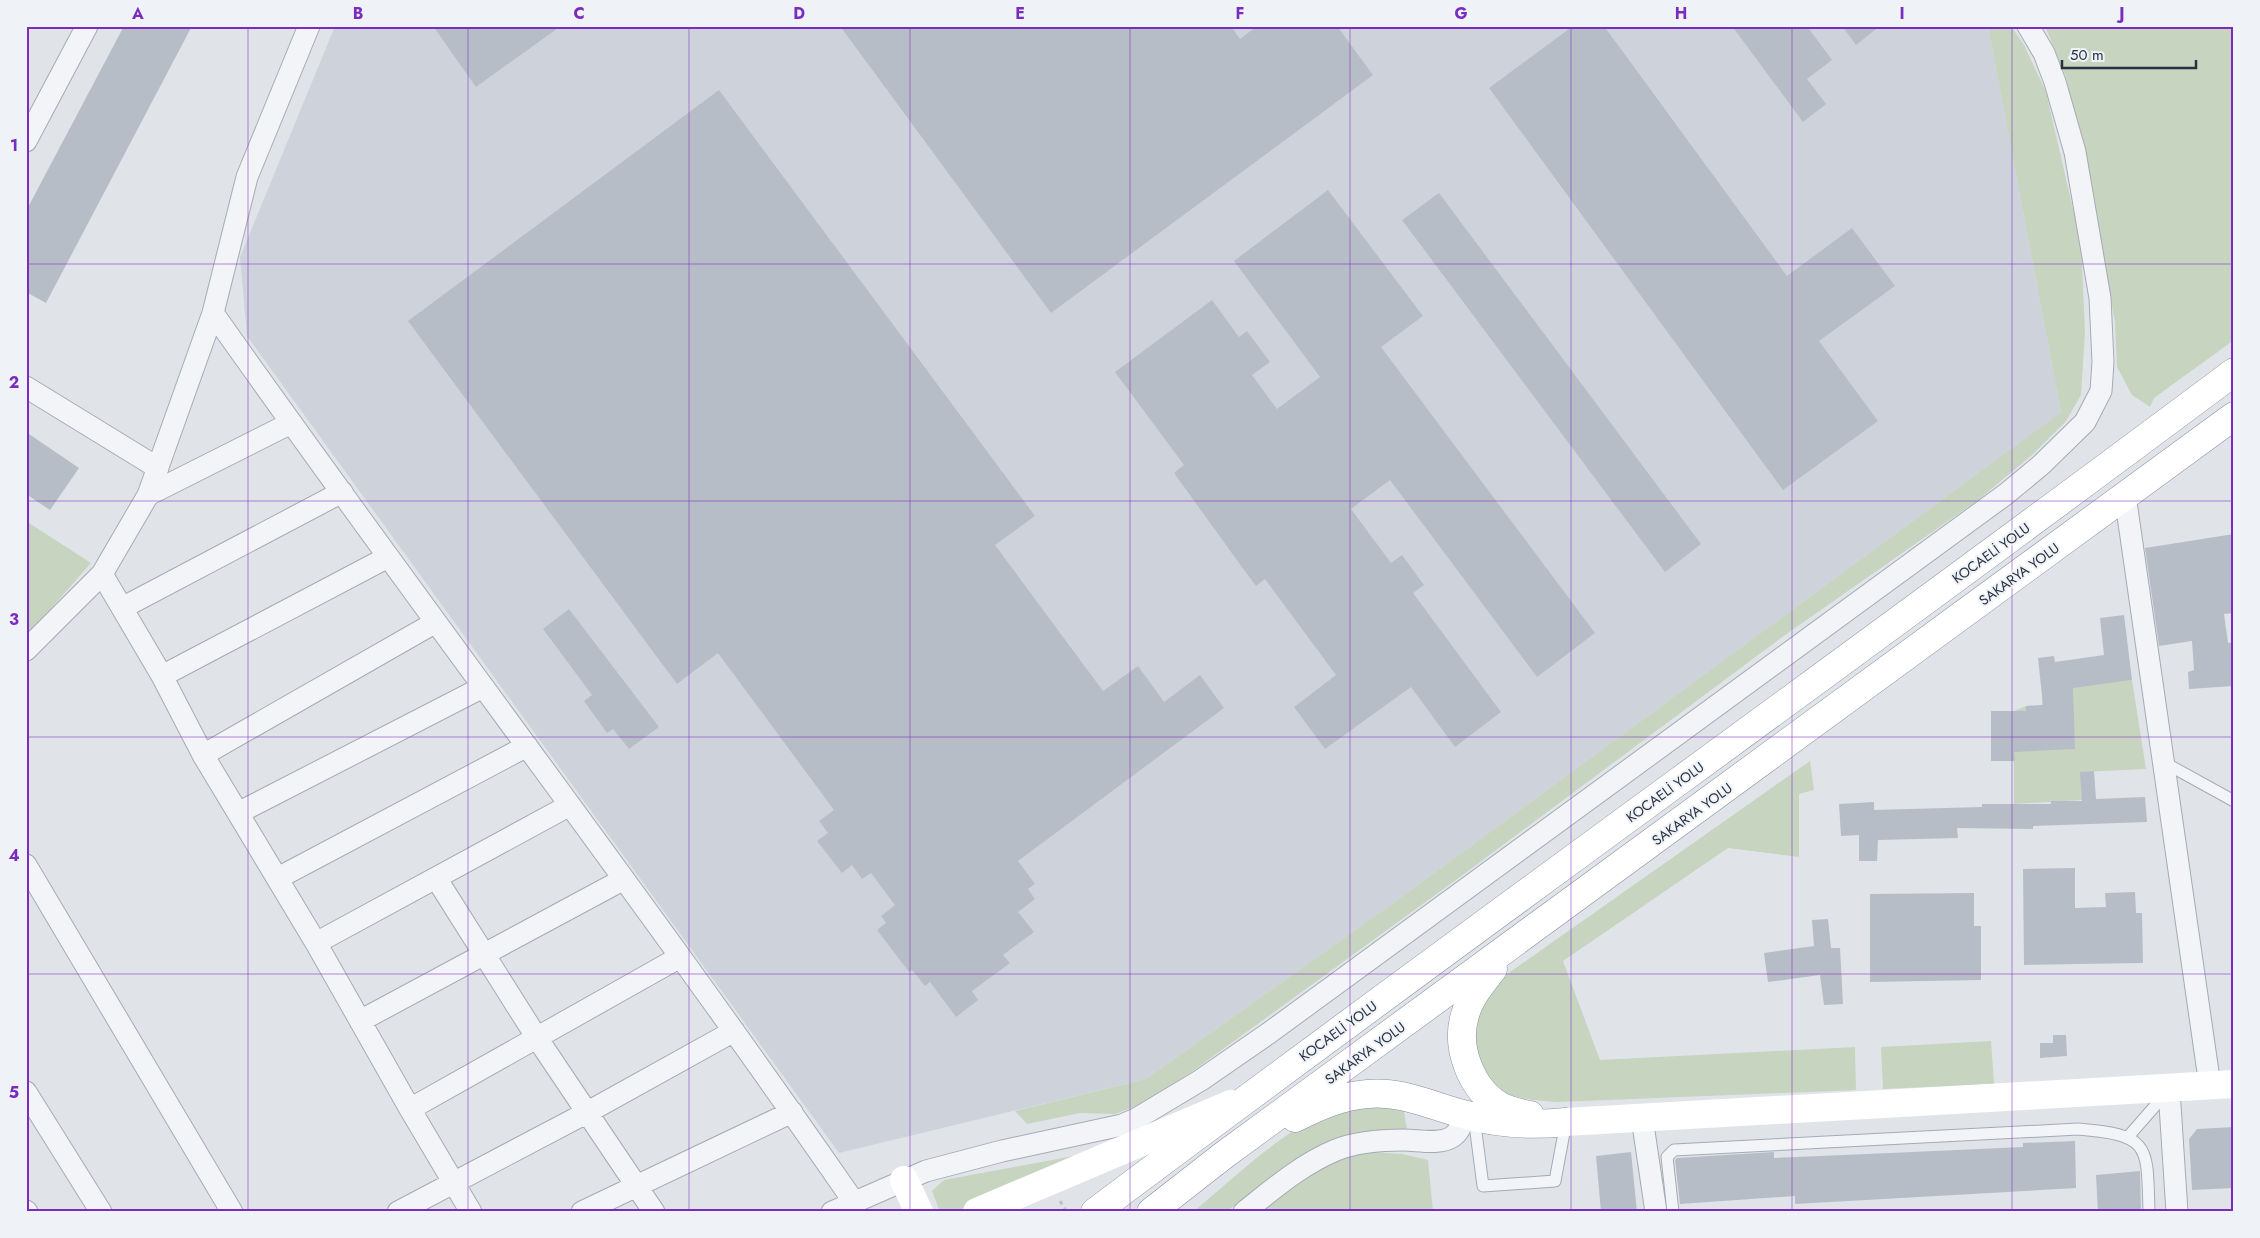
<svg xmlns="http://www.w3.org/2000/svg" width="2260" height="1238" font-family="Jost,sans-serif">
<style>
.built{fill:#ced3db}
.green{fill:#c6d4c0}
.building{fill:#b7bdc6}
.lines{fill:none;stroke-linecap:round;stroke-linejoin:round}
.lane-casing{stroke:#a5abb3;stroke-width:13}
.street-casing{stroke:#a5abb3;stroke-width:23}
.highway-casing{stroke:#8691a1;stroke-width:29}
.path{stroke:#bec2c8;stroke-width:3;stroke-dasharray:4 4;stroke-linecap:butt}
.lane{stroke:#f3f4f7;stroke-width:11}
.street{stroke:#f3f4f7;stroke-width:21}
.secondary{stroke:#fff;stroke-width:28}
.highway{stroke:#fff;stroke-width:28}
.grid{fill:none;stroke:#7b2cbf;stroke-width:1;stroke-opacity:0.55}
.labels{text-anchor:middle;stroke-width:4;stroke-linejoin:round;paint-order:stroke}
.street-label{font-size:14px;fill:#283241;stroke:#eff3f7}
.neatline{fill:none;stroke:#7b2cbf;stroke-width:2}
.grid-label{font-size:16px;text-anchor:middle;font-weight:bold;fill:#7b2cbf}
</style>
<rect width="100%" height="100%" fill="#e0e4e9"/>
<path class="built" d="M335,26H1988L2061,412L1403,896L1146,1079L839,1153L247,336L240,257Z"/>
<path class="green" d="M1988,26H2011L2024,45L2046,92L2081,244L2085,332L2081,395L2066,421L2032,455L1978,500L1785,635L1464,874L1190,1073L1139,1105L1115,1114L1080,1113L1027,1124L1015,1111L1146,1079L1403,896L2061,412Z
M2045,26H2234V340L2154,398L2150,407L2132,395L2117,367L2115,322L2081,140L2066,77Z
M26,521L91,563L26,637Z
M2132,680L2146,769L2081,772L2082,800L2014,804V711L2026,706L2042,705V691Z
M1810,761L1814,790L1799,794V857L1728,848L1563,961L1600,1060L1855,1047L1856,1090L1558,1102C1527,1100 1488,1097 1476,1062C1472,1050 1472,1036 1470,1023L1503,977Z
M1991,1041L1994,1084L1883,1089L1881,1047Z
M1403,1106L1407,1129L1352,1136L1320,1146L1292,1161L1226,1212H1193C1232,1180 1298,1115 1346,1107C1364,1104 1385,1106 1403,1106Z
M1372,1152L1402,1154L1428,1160L1433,1212H1259L1325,1165L1344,1155Z
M1084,1154L955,1212H940L932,1191L944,1180Z"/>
<path class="building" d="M124,26H192L46,303L26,292V211Z
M433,26H561L476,87Z
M840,26H1231L1240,39L1257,26H1337L1373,75L1051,313Z
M1573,26H1604L1787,276L1852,228L1895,286L1819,341L1878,421L1783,490L1489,88Z
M1732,26H1807L1832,60L1807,79L1826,104L1803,122Z
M1842,26H1880L1856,45Z
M719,90L1035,516L995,545L1103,691L1138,666L1164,702L1200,675L1224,708L1018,861L1035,884L1028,889L1035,899L1018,912L1034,932L1003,955L1010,963L972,991L978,1000L956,1017L930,982L925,986L912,970L909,972L877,930L886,923L881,916L895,905L871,873L862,879L852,865L842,873L817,841L828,833L819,821L834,810L718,653L677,684L408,321Z
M1328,190L1423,316L1381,347L1595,633L1537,677L1390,480L1351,509L1391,563L1402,555L1424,585L1413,593L1501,712L1455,747L1411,687L1325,749L1294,707L1336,675L1265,579L1256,586L1239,563L1174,473L1184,465L1115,372L1212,300L1239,337L1247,331L1270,362L1252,375L1277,409L1320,377L1234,261Z
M1439,193L1701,544L1665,572L1402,220Z
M26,432L79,468L50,510L26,494Z
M2234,534V613L2224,614L2228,643L2234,642V686L2189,689L2188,672L2194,670L2192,641L2159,646L2145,548Z
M569,609L659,727L629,749L613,729L607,733L584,701L592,695L543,629Z
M2124,615L2132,680L2073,688L2075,749L2014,752L2015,761H1991V711H2026V706L2043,705L2038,658L2054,656L2055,662L2104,655L2100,618Z
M2094,771L2096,799L2145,797L2147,822L2033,826V829L1957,828L1958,838L1878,840L1877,861H1859V835L1841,836L1839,804L1874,802V810L1982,807V804H2051V801H2082L2080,772Z
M2075,868V908L2106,907L2105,893L2135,892L2136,913H2142L2143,963L2024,965L2023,869Z
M1974,893V926H1981V980L1870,982V894Z
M1828,919L1831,948H1840L1843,1004L1824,1005L1820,975L1768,982L1764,953L1814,946L1812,920Z
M2053,1035H2066L2067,1056L2040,1058V1043H2053Z
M2234,1127V1188L2192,1190L2189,1139L2197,1129Z
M2075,1141L2076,1188L1795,1204V1196L1680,1204L1675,1160L1677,1158L1774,1152V1158L1890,1153L2023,1147V1143Z
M1631,1152L1637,1212H1601L1596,1156Z
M2140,1171L2141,1212H2098L2096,1175Z"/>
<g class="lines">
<g class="lane-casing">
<path id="lane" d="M2165,763L2234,801
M1474,1117L1483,1186L1555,1181L1566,1122
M2127,1138L2168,1091
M1673,1212L1667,1157L1674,1150L2078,1129C2151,1135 2147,1145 2149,1212"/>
</g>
<g class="street-casing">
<path id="street" d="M26,141L87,26
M213,313C423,611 646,901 854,1202
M26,387L158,468
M148,495L291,423
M2125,495L2210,1086
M102,574L162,676L203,755L316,943L410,1109L471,1212
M122,608L342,492
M26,650L102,574L148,495L213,313L247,177L309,26
M162,676L388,557
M203,755L436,622
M238,813L483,687
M26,865L232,1212
M278,878L527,746
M436,878L537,1038L654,1212
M316,943L570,805
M360,1021L624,879
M2169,1090L2177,1212
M26,1092L101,1212
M410,1109L680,957
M1642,1118L1656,1212
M26,1211L27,1212
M398,1212L588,1112L734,1031
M582,1212L792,1112
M832,1212L926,1171L1002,1151L1122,1125L1136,1119L1201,1080L1269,1033L2006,494L2041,465L2085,422L2101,391L2103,362L2100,298L2075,152L2055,82L2044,53L2028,26
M1244,1212C1273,1189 1302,1164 1336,1150C1356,1142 1382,1140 1404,1140C1418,1140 1439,1145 1452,1137C1460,1132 1462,1123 1465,1115"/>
</g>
<g class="highway-casing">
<path id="highway" d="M1493,969C1482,983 1470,997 1465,1015C1455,1047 1471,1089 1500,1106C1509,1111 1520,1113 1530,1115
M1295,1118C1317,1107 1341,1096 1367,1094C1400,1090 1432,1106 1463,1114C1498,1124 1530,1126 1566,1122
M1095,1212C1472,929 1856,655 2234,372
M1151,1212L1224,1155L2234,416"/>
</g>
<path class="path" d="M1060,1201L1067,1212"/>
<use href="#lane" class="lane"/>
<use href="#street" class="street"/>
<path class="secondary" d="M1566,1122L2234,1084
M904,1180L919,1212
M977,1212L1231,1104"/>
<use href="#highway" class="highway"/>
</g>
<path class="grid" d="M248,26V1212M468,26V1212M689,26V1212M910,26V1212M1130,26V1212M1350,26V1212M1571,26V1212M1792,26V1212M2012,26V1212M26,264H2234M26,501H2234M26,737H2234M26,974H2234"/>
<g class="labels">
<g class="street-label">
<text transform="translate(1991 553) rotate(-36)" y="5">KOCAELİ YOLU</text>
<text transform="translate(2019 574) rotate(-36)" y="5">SAKARYA YOLU</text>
<text transform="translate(1665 792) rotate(-36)" y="5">KOCAELİ YOLU</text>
<text transform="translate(1692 814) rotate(-36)" y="5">SAKARYA YOLU</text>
<text transform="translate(1338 1031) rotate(-36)" y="5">KOCAELİ YOLU</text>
<text transform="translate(1365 1053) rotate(-36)" y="5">SAKARYA YOLU</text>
</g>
</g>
<rect width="2260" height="1238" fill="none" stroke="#eff3f7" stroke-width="55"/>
<path d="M2062 60v8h134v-8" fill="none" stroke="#283241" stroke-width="2.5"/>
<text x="2070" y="60" font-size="15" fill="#283241" stroke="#eff3f7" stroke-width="4" paint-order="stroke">50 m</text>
<rect x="28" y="28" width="2204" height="1182" class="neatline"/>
<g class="grid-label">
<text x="138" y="19">A</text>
<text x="358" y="19">B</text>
<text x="579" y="19">C</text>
<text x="799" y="19">D</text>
<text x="1020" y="19">E</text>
<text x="1240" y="19">F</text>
<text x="1461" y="19">G</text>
<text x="1681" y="19">H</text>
<text x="1902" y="19">I</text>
<text x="2122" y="19">J</text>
<text x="14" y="151">1</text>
<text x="14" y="388">2</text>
<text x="14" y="625">3</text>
<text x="14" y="861">4</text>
<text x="14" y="1098">5</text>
</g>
</svg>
